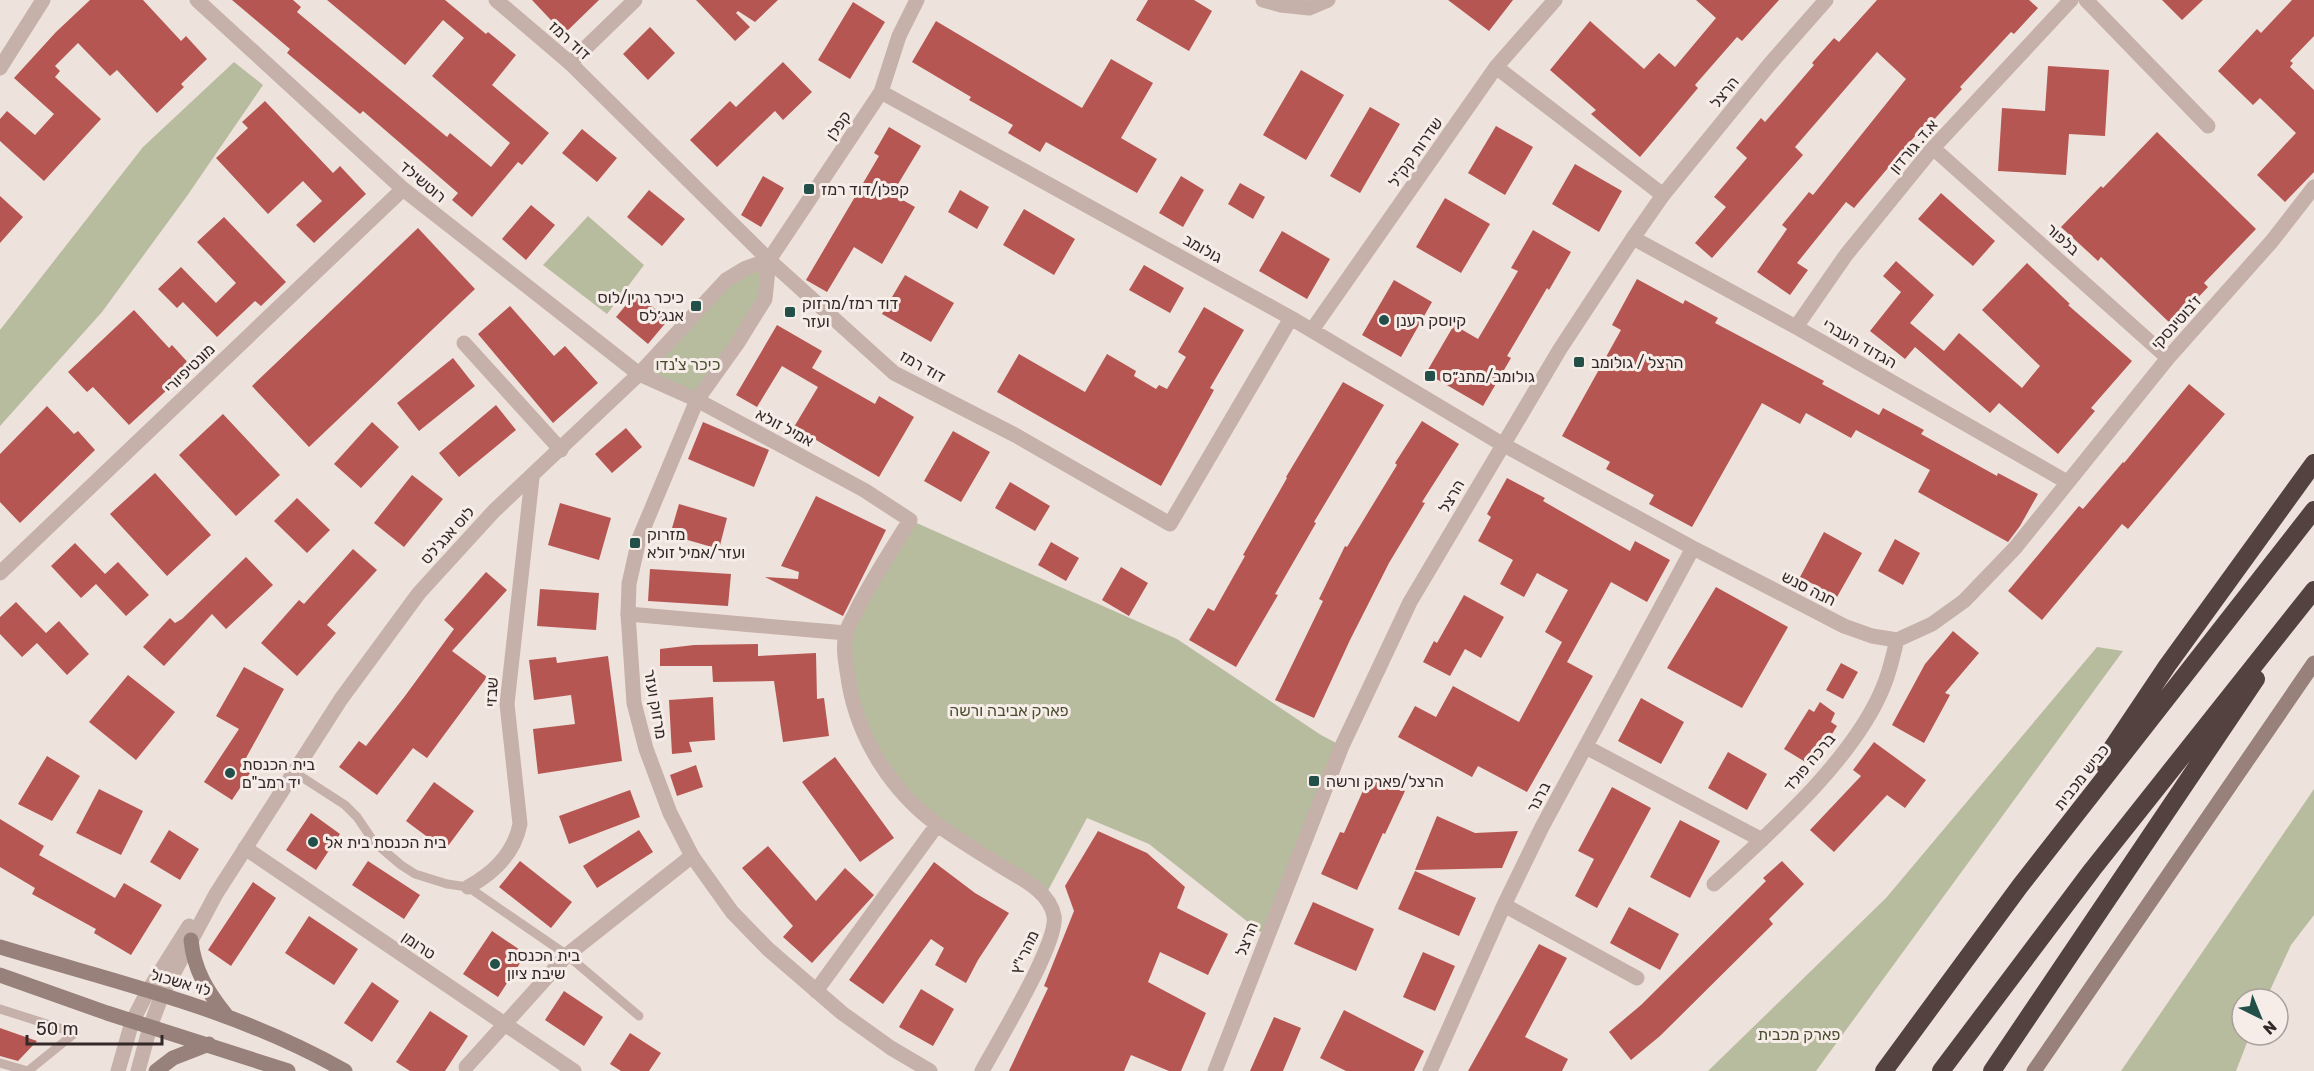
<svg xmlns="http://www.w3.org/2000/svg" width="2314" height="1071" font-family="Rubik,'Noto Sans Hebrew',sans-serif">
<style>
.green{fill:#b8bc9e}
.building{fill:#b65652}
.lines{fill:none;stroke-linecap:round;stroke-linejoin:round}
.service{stroke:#c5b0aa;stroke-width:9}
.minor{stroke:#c5b0aa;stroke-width:15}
.tertiary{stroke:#c5b0aa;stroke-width:15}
.secondary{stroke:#98807b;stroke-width:15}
.motorway{stroke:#534240;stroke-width:18}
.poi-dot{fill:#234f49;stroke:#f7ede8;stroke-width:2}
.labels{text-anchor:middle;stroke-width:6;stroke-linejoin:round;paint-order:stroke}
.street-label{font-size:16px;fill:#332928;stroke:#f7ede8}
.poi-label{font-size:16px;fill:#332928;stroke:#f7ede8;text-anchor:start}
.park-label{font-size:16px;fill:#494e2f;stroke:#f7ede8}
</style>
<rect width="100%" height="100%" fill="#eee2dc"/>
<path class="green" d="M234,62L263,85L187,196L102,312L0,426V330L143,147Z
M588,216L644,265L607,314L543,265Z
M769,260L768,287L697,400L639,374L726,280Z
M910,520L1177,639L1321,735L1342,746L1267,937L1149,844L1087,818L1045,896L937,825L873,752L845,655L867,590Z
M2097,647L2123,651L1816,1071H1708L1886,898Z
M2314,789V915L2291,945L2266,999H2242V1035H2250L2236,1071H2121Z"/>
<path class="building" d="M90,0H143L181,41L186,36L207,59L181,84L184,87L157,113L117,70L110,76L78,43L55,66L60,71L55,77L101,119L44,181L0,141V119L7,111L35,135L54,114L14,78L56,32Z
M232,0H293L301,7L297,12L447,137L450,133L491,167L510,143L432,76L464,38L443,20L405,65L327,0H445L486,34L488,32L516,55L492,85L549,133L522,165L518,162L472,217L452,200L458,193L363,111L360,114L287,53L290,49Z
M532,0H599L564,34Z
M696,0H778L755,22L738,11L736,13L750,27L735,41Z
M1148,0H1194L1212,11L1189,51L1136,20Z
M1448,0H1513L1489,31Z
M1696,0H1779L1742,41L1737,37L1695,85L1698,88L1640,157L1591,114L1596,110L1550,70L1590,21L1644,69L1659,53L1675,67L1716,18Z
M1877,0H2029L2038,8L2014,34L2011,32L1960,87L1962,89L1930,124L1927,122L1854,208L1846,202L1797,263L1808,270L1790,295L1757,272L1787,229L1782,225L1809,192L1813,195L1906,79L1877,52L1795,147L1803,155L1712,258L1695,243L1726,207L1714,197L1747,158L1736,148L1761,118L1765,122L1814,65L1812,63L1834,38L1839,42Z
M2162,0H2203L2182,20Z
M2292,0H2314V36L2290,61L2293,63L2290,67L2314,90V172L2285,202L2257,175L2296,133L2260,98L2253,105L2218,71L2257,29L2261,33Z
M853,2L885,22L850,79L818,60Z
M936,21L1082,108L1111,59L1153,83L1121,138L1157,159L1137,193L1046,142L1040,152L1008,133L1013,125L969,100L971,97L912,62Z
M650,27L675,53L648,80L623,54Z
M783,62L812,92L783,120L775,111L717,167L690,140L730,101L736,107Z
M2048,66L2109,70L2105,136L2069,134L2066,175L1998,171L2002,108L2045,111Z
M1301,70L1344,95L1306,160L1263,135Z
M265,101L333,173L340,166L366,194L314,243L296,225L322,201L303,181L268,214L216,158L248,128L242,122Z
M1370,107L1400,124L1360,193L1330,176Z
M1496,126L1533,147L1505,195L1468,173Z
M889,127L921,146L892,194L915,207L882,264L854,247L827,292L806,280L879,156L874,153Z
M582,129L617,158L597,182L562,153Z
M2157,132L2256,229L2204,283L2208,287L2172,325L2101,257L2098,261L2061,227L2101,186L2103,188Z
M1575,164L1622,191L1599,232L1552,204Z
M763,176L784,188L761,227L741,215Z
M1181,176L1204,190L1183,227L1159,213Z
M1240,183L1265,197L1253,219L1228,204Z
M649,190L685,219L662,246L627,217Z
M960,190L989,207L977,229L948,212Z
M1941,193L1995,241L1973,266L1918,219Z
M0,196L23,217L0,243Z
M1445,198L1490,224L1461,273L1416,247Z
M531,205L555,225L526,260L502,239Z
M1024,209L1075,239L1054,275L1003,245Z
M224,217L286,282L261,306L255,301L217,337L183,302L177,308L158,289L181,267L216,303L236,283L197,242Z
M418,228L475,289L309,447L252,386Z
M1533,230L1571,252L1549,290L1547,288L1507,356L1511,358L1483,406L1426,373L1454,325L1478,339L1518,271L1511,268Z
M1282,231L1330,259L1307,299L1259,271Z
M1896,261L1934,295L1910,323L1944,351L1959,333L2022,388L2040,366L1982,310L2027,263L2070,304L2068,305L2132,361L2091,408L2095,411L2058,454L1999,403L1990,413L1915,347L1905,359L1870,331L1901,292L1883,276Z
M1144,265L1184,288L1170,313L1129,290Z
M905,275L954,303L931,342L882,314Z
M1637,279L1683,304L1685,300L1718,318L1715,323L1824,381L1822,384L1879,415L1883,408L1924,430L1921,434L1997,476L1998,473L2038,494L2020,526L2008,542L1918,492L1930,470L1856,430L1851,438L1806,413L1800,424L1762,403L1692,527L1649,504L1654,495L1606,469L1610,462L1562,436L1621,330L1612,325Z
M1394,280L1432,302L1401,357L1362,335Z
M636,293L668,320L648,344L616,317Z
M510,306L554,356L565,346L598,383L553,423L478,334Z
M1204,307L1244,330L1210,388L1214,390L1161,486L997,392L1019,354L1085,392L1107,354L1136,371L1134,376L1156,389L1159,385L1167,389L1186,357L1178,352Z
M134,310L169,348L172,345L192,367L129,425L93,387L87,392L68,372Z
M777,325L822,351L812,368L875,404L879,396L914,417L879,477L794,427L818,387L782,366L757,407L736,395Z
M453,358L475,386L419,431L397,403Z
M1343,382L1384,405L1314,522L1316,523L1275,594L1278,595L1236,667L1189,640L1208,608L1214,611L1245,556L1243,555L1287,478L1286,477Z
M2189,384L2225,414L2128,529L2122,524L2042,620L2008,591L2079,506L2083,509L2123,462L2124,463Z
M496,405L516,430L459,477L439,453Z
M47,406L74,434L78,431L95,450L20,523L0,502V454Z
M223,414L280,475L236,516L179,455Z
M1422,421L1459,444L1422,502L1425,503L1389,563L1350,640L1314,718L1275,700L1323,601L1319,599L1345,546L1347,547L1397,465L1395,463Z
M372,422L399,447L361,488L334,464Z
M703,422L769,450L754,487L688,459Z
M626,428L642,447L612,473L595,454Z
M953,431L990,452L961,502L924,481Z
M155,473L211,535L167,576L110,514Z
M412,475L443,499L404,547L374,523Z
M1507,478L1545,498L1543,501L1630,551L1635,541L1670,560L1647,602L1611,582L1567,662L1593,676L1527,792L1478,766L1472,777L1398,737L1415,706L1436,717L1453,686L1519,722L1562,642L1545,632L1568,590L1537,573L1524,597L1500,584L1513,560L1478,541L1491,517L1487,514Z
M1010,482L1050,506L1035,531L995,508Z
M816,496L886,530L843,616L765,577L798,579L799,572L781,566Z
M297,498L330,530L307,553L274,521Z
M560,503L611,518L599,560L548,545Z
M679,504L727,518L719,549L670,535Z
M1824,532L1862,553L1837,597L1800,577Z
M1895,539L1920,553L1903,585L1878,571Z
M1051,542L1079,558L1066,581L1038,565Z
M75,543L105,574L118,562L149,595L126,616L96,584L81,598L51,566Z
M353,549L377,570L327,625L336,633L297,676L261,643L299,600L304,604Z
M246,557L273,585L226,629L212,614L164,666L143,647L170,618L175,623L182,619Z
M1121,567L1148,583L1129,616L1102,600Z
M650,569L731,574L728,606L648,601Z
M486,572L507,590L452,651L487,677L427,758L413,748L377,795L339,767L359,741L366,746L405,696L454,629L444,620Z
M1716,587L1788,627L1742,708L1667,668Z
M540,589L599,593L596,630L537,626Z
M1464,595L1504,617L1481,658L1465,649L1450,676L1423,662L1434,641L1437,643Z
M16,602L46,633L59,621L89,654L67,675L37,643L22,657L0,634V617Z
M1953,631L1979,653L1945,693L1950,695L1924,743L1892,725L1925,664Z
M758,644V656L816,653L817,699L824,698L829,736L783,742L774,681L713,682L712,666H660V649L694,645Z
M608,656L622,761L538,774L533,729L575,724L571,695L534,700L529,660L556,657L557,663Z
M1841,663L1858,672L1843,699L1826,690Z
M244,667L284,689L246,758L256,764L232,800L204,782L239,729L216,716Z
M128,675L175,712L136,760L89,722Z
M713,697L715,740L689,742L692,752L672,754L669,700Z
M1641,698L1684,722L1661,764L1618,741Z
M1820,702L1835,713L1831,722L1837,726L1812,766L1784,749L1809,709L1814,712Z
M1874,742L1926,780L1905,808L1887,795L1834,852L1810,830L1861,776L1853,770Z
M1728,752L1767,774L1747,810L1708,788Z
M47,756L80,776L52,821L18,804Z
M835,757L894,838L860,862L802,782Z
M696,765L703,787L677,796L670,775Z
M1370,775L1405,791L1385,834L1383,833L1357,890L1321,874L1340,832L1344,833Z
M434,782L474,811L445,850L406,821Z
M1612,787L1651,808L1597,908L1575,896L1594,859L1578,851Z
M99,789L143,811L121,855L76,833Z
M630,790L640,817L569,844L559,816Z
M311,813L340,834L316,870L286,850Z
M1437,816L1475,833L1518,831L1502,868L1415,870Z
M0,819L44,846L39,855L115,898L124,883L162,905L131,955L94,933L96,929L32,894L35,888L0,867Z
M1680,820L1720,841L1690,898L1650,877Z
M169,830L199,849L180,880L150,862Z
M639,830L653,852L597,888L583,866Z
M1098,831L1147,853L1185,887L1177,908L1228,934L1208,975L1160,952L1148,982L1206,1013L1181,1071H1169L1131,1055L1124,1071H1009L1048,988L1044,986L1074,911L1065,886Z
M768,846L816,901L845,868L874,895L812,963L783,937L793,926L742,868Z
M368,861L420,895L404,919L352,885Z
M520,861L572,902L551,928L499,887Z
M1782,861L1804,884L1769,919L1773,924L1660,1036L1631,1060L1609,1032L1641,1005L1766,881L1763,878Z
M934,862L975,893L1009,913L978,960L966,983L935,965L944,948L931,939L883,1004L849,980Z
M1415,871L1476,898L1459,936L1398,909Z
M253,882L276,898L231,966L208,950Z
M1313,902L1374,929L1356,971L1294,944Z
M1629,907L1679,934L1660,970L1610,943Z
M309,916L358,949L334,985L285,953Z
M492,931L526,954L498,997L463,974Z
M1539,944L1567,958L1525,1037L1568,1059L1562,1071H1468Z
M1423,952L1455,966L1435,1011L1403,997Z
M372,982L399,1001L372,1042L344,1023Z
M921,989L954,1009L933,1046L899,1027Z
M564,991L603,1017L584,1046L545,1020Z
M1344,1010L1424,1051L1414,1071H1346L1320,1058Z
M430,1011L468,1036L445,1071H410L396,1062Z
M1274,1017L1301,1028L1283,1071H1250Z
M0,1028L37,1041L18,1061L0,1056Z
M630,1033L661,1053L649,1071H621L610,1064Z"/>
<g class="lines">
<path class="service" d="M294,772L345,805L357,817L374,842L401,865L415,874L447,884L468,887L567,955L639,1016
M0,1009L75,1033L28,1071
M0,1063L28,1071"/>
<path class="minor" d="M197,0L403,189L639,374
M917,0L899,36L881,92L769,260L894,373L1015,435L1170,524L1291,318
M1263,0L1281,5L1309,8L1328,0
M2086,0L2208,126
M570,63L635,0
M1496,67L1663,195
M0,68L43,0
M881,92L1291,318L1502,444L1693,548L1844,626L1872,636L1897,640L1932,624L1964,601L2015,548L2168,358L2272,241L2314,187
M1933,148L2168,358
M1633,238L1796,327L2067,482
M1796,327L1846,255L1933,148L2071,0
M1312,330L1496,67L1555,0
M464,343L561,450
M697,400L864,490L910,520C892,549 873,578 857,609C854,617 847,626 846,634C842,650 847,668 849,684C859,740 892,792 939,826C957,839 977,851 996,863C1017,877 1049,889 1054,916C1059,942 997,1043 982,1071
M0,573L403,189
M628,614L846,633
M1586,747L1762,840
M245,848L574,1071
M1714,884C1771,832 1856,757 1884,685C1890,671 1893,655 1897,640
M468,887C494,873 514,854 520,824L507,704L532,478
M1504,905L1637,978
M816,991L937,825
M466,1067L567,955L692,856
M118,1071L132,1022
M138,1071L150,1027
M1430,1071L1504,905L1542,827L1693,548"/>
<path class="tertiary" d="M496,0L570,63L769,260
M769,260L765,299L737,344L697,400L639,539L629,584L628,614L634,703L646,749L670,813L692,856L732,912L768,949L842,1013L891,1048L930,1071
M639,374L697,400
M132,1022L148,991L189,926
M150,1027L162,995L216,894L341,699L419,593L494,511L639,374L726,280L746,268L769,260
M1215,1071L1342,746L1410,602L1560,349L1633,238L1663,195L1769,65L1826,0"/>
<path class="secondary" d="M191,940C194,970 207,991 226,1015
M0,947C118,983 237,1009 345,1071
M0,975L107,1013L288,1071
M156,1071L173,1058L209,1044
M2034,1071L2314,663"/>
<path class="motorway" d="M2102,763L2167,666L2314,463
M1884,1071L2020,886L2314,510
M1941,1071L2092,870L2314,590
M1992,1071L2256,679"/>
</g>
<g class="poi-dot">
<rect x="803" y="183" width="12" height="12" rx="3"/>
<rect x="690" y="300" width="12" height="12" rx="3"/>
<rect x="784" y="306" width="12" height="12" rx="3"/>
<circle cx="1384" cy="320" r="6"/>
<rect x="1573" y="356" width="12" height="12" rx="3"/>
<rect x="1424" y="370" width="12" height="12" rx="3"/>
<rect x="629" y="537" width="12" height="12" rx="3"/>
<circle cx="230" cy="773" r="6"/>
<rect x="1308" y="775" width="12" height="12" rx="3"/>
<circle cx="313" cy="842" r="6"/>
<circle cx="495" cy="964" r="6"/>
</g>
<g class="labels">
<g class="street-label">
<text transform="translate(570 40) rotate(42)" y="6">דוד רמז</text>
<text transform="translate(1724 92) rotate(-51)" y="6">הרצל</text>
<text transform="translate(838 125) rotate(-56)" y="6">קפלן</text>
<text transform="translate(1913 146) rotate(-50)" y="6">א.ד. גורדון</text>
<text transform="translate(1415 152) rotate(-55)" y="6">שדרות קק"ל</text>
<text transform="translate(423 181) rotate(40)" y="6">רוטשילד</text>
<text transform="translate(2063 239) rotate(42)" y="6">בלפור</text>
<text transform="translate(1203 248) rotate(29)" y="6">גולומב</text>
<text transform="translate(2176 322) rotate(-48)" y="6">ז'בוטינסקי</text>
<text transform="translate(1860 343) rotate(30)" y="6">הגדוד העברי</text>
<text transform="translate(923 366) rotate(29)" y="6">דוד רמז</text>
<text transform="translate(189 368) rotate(-44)" y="6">מונטיפיורי</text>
<text transform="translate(785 427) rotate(28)" y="6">אמיל זולא</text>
<text transform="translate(1451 496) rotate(-60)" y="6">הרצל</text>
<text transform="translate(447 535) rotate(-48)" y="6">לוס אנג'לס</text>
<text transform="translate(1809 588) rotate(27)" y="6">חנה סנש</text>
<text transform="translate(491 692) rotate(-87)" y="6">שבזי</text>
<text transform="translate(656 704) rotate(80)" y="6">מרזוק ועזר</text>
<text transform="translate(1809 762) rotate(-50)" y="6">ברכה פולד</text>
<text transform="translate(2081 777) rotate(-52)" y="6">כביש מכבית</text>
<text transform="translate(1538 797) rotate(-62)" y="6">ברנר</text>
<text transform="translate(1246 939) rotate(-68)" y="6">הרצל</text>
<text transform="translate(419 945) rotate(34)" y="6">טרומן</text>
<text transform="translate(1024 952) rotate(-65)" y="6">מהרי"ץ</text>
<text transform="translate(181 982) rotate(16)" y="6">לוי אשכול</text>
</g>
<g class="poi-label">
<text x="821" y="195">קפלן/דוד רמז</text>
<text x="684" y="303" text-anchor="end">כיכר גרין/לוס<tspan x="684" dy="18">אנג׳לס</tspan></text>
<text x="802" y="309">דוד רמז/מרזוק<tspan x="802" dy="18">ועזר</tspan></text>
<text x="1396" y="326">קיוסק רענן</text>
<text x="1591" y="368">הרצל / גולומב</text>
<text x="1442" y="382">גולומב/מתנ״ס</text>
<text x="647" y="540">מזרוק<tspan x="647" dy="18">ועזר/אמיל זולא</tspan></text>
<text x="242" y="770">בית הכנסת<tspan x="242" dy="18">יד רמב"ם</tspan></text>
<text x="1326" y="787">הרצל/פארק ורשה</text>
<text x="325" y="848">בית הכנסת בית אל</text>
<text x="507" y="961">בית הכנסת<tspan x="507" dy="18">שיבת ציון</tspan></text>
</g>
<g class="park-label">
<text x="688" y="370">כיכר צ'נדו</text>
<text x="1009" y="716">פארק אביבה ורשה</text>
<text x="1799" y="1040">פארק מכבית</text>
</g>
</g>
<g transform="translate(2260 1017) rotate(137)"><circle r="28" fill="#f7ede8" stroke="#a99f9b" stroke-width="1.5"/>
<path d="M0-4.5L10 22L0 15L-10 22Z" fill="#234f49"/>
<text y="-9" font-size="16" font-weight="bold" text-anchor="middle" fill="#332928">N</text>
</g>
<path d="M27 1035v9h135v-9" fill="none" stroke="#332928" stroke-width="3"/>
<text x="36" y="1035" font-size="18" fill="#332928" stroke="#f7ede8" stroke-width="4.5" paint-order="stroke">50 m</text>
</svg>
